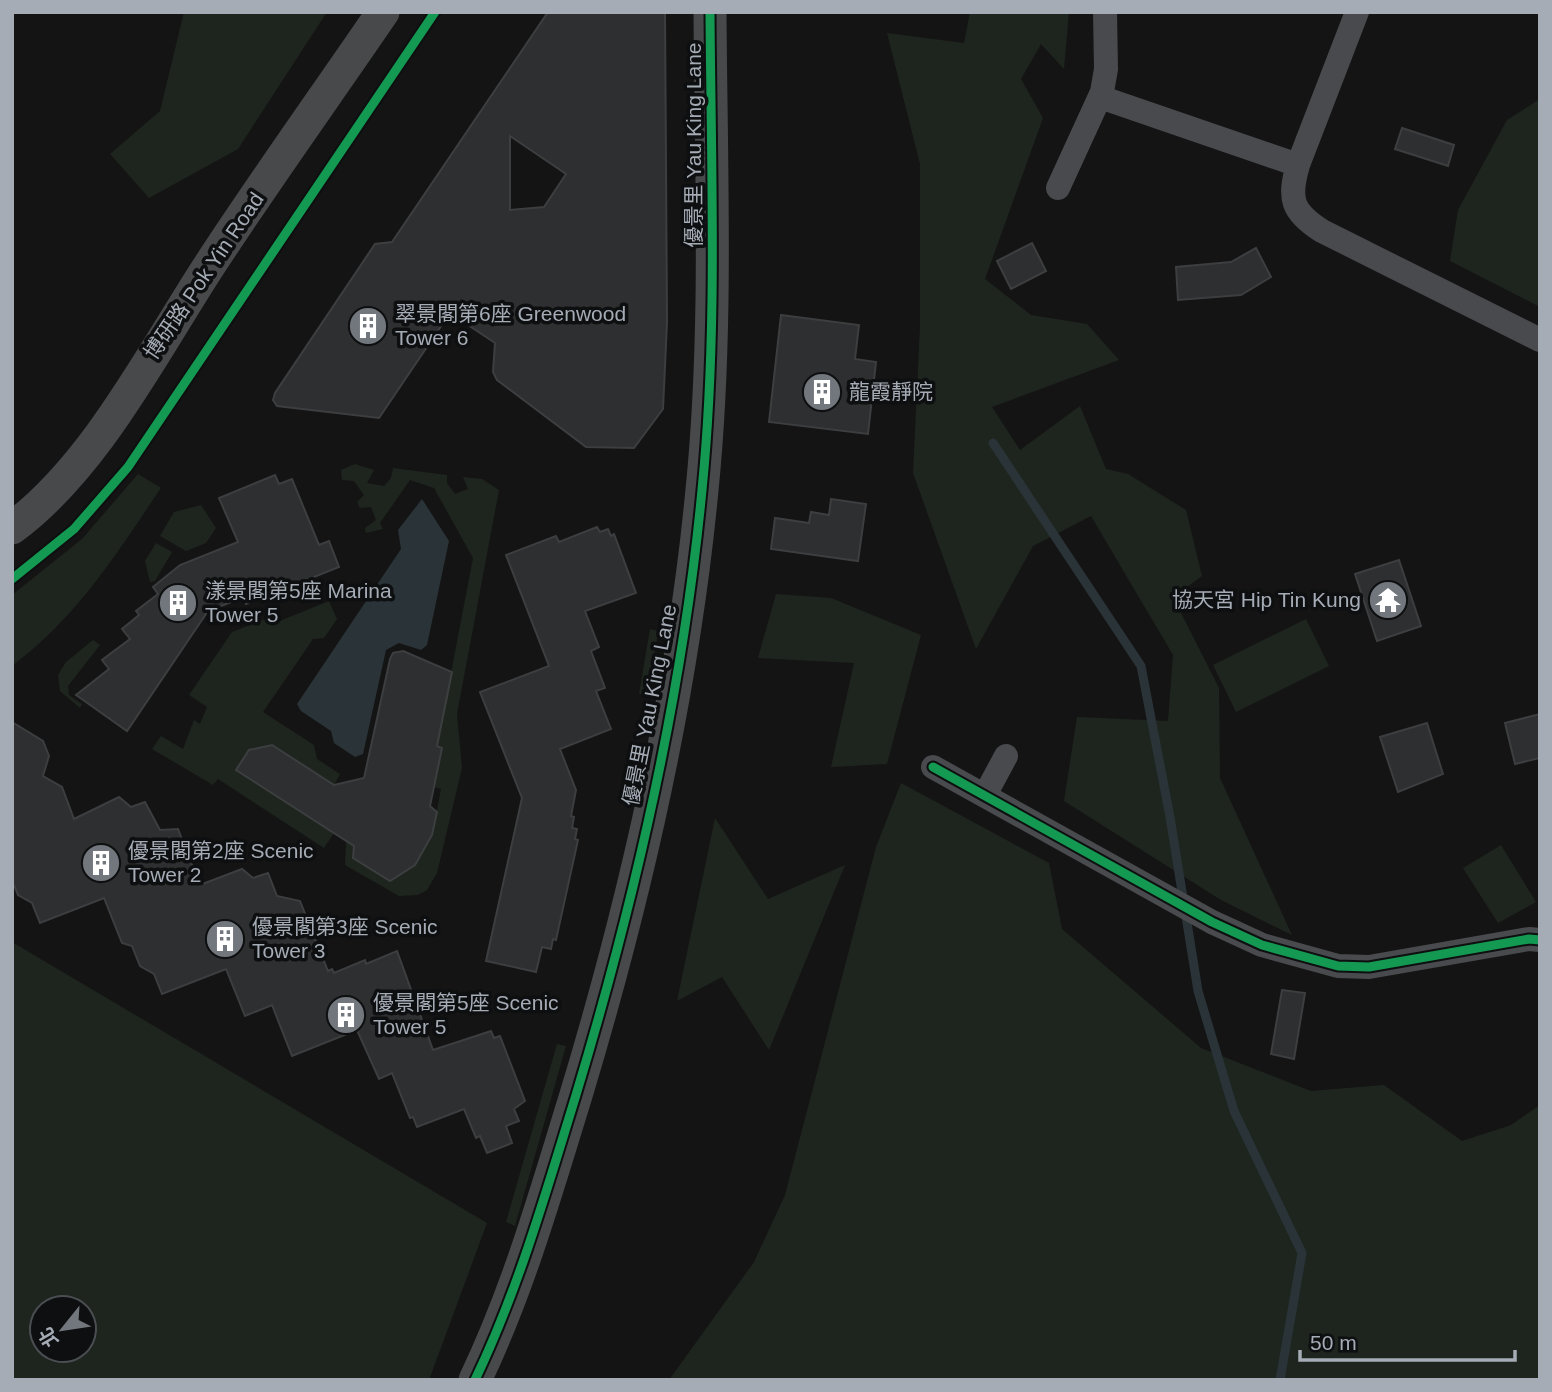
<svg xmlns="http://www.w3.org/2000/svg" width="1552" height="1392" font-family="Helvetica,'Noto Sans TC',sans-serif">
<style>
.green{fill:#1e251e;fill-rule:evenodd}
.water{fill:#2a3337}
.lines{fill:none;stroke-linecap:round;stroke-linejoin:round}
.stream{stroke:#2a3337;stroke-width:9}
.building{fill:#2e2f30;stroke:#3c3e40;stroke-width:2;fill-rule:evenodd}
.street{stroke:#484a4d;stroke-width:24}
.secondary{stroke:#47494b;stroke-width:33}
.cycleway-casing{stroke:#0e0f10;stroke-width:13}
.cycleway{stroke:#139951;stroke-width:9}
.labels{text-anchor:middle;stroke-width:7;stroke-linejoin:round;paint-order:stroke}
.street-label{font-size:21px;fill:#a5acb6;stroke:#0e0f10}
.poi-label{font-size:21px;fill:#a5acb6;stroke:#0e0f10;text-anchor:start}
</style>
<rect width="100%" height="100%" fill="#141414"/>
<path class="green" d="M184,12H327L238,149L149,198L110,154L160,111Z
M970,12H1069L1064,69L1041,44L1021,79L1043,118L985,279L1031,315L1087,324L1119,360L992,407L1020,450L1080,406L1106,469L1128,474L1186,510L1202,576L1173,597L1219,688L1220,778L1292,935L1221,900L1064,801L1077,717L1168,721L1173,655L1091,516L1033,546L976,649L913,473L920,327V164L887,33L964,43Z
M1540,99V307L1450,261L1458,210L1507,120Z
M355,464L374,470L367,483L384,486L391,478L393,468L447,475V483L455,494L468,489L463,477L482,479L499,490L457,714L462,768L437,873L427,890L418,895L399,896L345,865L346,841L354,846V858L390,881C432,854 432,835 441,789L434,787L442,749L437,746L473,558L434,488L410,480L380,523L383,529L366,533L365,528L376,520L371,507L360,508L357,502L364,495L354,481L342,480L341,470Z
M138,474L161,488C114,557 79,615 12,666V595L82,539Z
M201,505L216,528L206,543L186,551L160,536L174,512Z
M156,543L172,552L155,581L150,582L145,561Z
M776,594L831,598L921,635L887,764L831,767L854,663L758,658Z
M329,601L337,619L324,638L313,639L263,712L314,745L317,759L340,774L334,785L272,745L249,750L236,770L334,833L324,848L218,779L213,785L152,749L161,736L183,749L194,720L200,724L207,707L189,695L232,632L268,618L275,623Z
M1306,619L1329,666L1236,712L1213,665Z
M650,629L658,631L648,696L639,694Z
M93,640L100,645L68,686L69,695L82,704L80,708L60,691L58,675L66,662Z
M901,783L1049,863L1062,929L1201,1048L1311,1091L1384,1085L1462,1141L1511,1125L1540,1105V1380H669L754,1262L785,1195L876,847Z
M715,818L768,899L845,865L769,1050L722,977L677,1001Z
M1501,845L1536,902L1498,923L1463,868Z
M12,942L487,1223L429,1380H12ZM42,1308H84V1350H42Z
M557,1044L566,1046L515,1226L506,1222Z"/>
<path class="water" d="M422,499L449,541L427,645L421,650L399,643L386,650L363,754L355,757L334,743L331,731L301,711L297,704L401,549L398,530Z"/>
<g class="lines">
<path class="stream" d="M993,443L1141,666L1170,817L1198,991L1234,1111L1302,1253L1280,1380"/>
</g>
<path class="building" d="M548,12H665L667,322L663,409L634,448L586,447L497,380L493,372L495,343L450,313L379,418L277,406L273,400L275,393L375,244L392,242ZM510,136L566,174L544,207L510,210Z
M1402,128L1454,145L1448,166L1395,149Z
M1032,243L1046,271L1011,289L997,261Z
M1256,248L1271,277L1241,295L1178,300L1176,267L1231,262Z
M781,315L859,325L855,359L876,362L868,434L769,422Z
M275,475L279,484L292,479L319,545L329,541L339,567L246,604L244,597L208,611L127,731L76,695L109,669L102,660L130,639L122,629L139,615L136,611L158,594L153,587L180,565L238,542L219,498Z
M831,499L866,504L858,561L771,549L775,518L809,523L811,512L829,515Z
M597,527L600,532L608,529L611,536L614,534L636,593L585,611L599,647L591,651L605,688L596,691L611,729L560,749L576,790L571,816L574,817L572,828L577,829L575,839L578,840L556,940L553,939L551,949L542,947L536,972L486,961L522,798L480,692L549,666L506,555L556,536L559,542Z
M1399,560L1421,626L1377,641L1355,574Z
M403,651L452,672L437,746L442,748L430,806L437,812L432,835L415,865L390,881L353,858L354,846L236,770L249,750L272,745L334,785L364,778L390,659L393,653Z
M1540,714V758L1515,764L1505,723Z
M12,722L43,741L49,756L43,776L62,787L74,819L119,797L131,807L145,802L160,830L178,829L200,885L242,869L253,878L268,873L277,896L300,901L328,971L332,969L334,973L365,960L366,964L397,951L433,1050L491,1031L494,1038L500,1036L525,1101L514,1109L519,1121L506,1126L512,1143L487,1153L480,1136L476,1138L464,1109L417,1127L413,1117L410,1118L392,1073L379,1079L357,1030L292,1056L272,1005L245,1016L226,969L162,994L154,974L140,966L132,946L122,943L104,898L40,923L32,903L18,895L12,880Z
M1427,723L1443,774L1398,792L1380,737Z
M1282,990L1305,993L1294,1059L1271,1054Z"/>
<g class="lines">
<path class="street" d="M1357,12L1298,165C1288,199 1292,212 1322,231L1540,340
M1100,97L1298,165
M1058,188L1102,92L1106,69L1105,12
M933,767L1212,922L1262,945L1338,966L1369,967L1529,939L1540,940
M985,795L1006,756"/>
<path class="secondary" d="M12,528C95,467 153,352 209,266C265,180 325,97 383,12
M475,1380C519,1288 546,1192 576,1095C634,903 683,690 702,490C718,331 711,171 710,12"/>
<g class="cycleway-casing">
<path id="cycleway" d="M12,579L74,529L128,467L435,12
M933,767L1212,922L1262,945L1338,966L1369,967L1529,939L1540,940
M475,1380C519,1288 546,1192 576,1095C634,903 683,690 702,490C718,331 711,171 710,12"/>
</g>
<use href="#cycleway" class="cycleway"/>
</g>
<defs>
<g id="building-disc" transform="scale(2.0125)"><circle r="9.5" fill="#72777d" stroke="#0e0f10"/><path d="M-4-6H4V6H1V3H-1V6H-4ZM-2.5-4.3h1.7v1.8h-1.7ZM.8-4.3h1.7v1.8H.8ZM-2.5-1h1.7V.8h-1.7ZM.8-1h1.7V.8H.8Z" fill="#fff"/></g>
<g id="temple-disc" transform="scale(2.0125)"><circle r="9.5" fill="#72777d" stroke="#0e0f10"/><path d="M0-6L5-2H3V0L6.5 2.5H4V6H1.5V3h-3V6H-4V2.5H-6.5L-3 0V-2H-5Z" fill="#fff"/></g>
</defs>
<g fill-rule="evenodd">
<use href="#building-disc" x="368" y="326"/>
<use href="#building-disc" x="822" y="392"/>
<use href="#temple-disc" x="1388" y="600"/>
<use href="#building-disc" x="178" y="603"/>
<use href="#building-disc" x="101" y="863"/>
<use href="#building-disc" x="225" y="939"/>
<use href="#building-disc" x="346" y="1015"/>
</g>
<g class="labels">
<g class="street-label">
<text transform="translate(694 145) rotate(-90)" y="7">優景里 Yau King Lane</text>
<text transform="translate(204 276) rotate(-56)" y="7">博研路 Pok Yin Road</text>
<text transform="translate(650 705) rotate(-79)" y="7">優景里 Yau King Lane</text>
</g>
<g class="poi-label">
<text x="395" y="321">翠景閣第6座 Greenwood<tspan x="395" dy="24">Tower 6</tspan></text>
<text x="849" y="399">龍霞靜院</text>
<text x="205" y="598">漾景閣第5座 Marina<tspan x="205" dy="24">Tower 5</tspan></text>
<text x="1361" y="607" text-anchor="end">協天宮 Hip Tin Kung</text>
<text x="128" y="858">優景閣第2座 Scenic<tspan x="128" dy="24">Tower 2</tspan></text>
<text x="252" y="934">優景閣第3座 Scenic<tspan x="252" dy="24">Tower 3</tspan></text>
<text x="373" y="1010">優景閣第5座 Scenic<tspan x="373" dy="24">Tower 5</tspan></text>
</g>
</g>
<rect width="1552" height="1392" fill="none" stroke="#a5acb6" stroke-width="28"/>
<g transform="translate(63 1329) rotate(240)"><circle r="33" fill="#0e0f10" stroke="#4a4e52" stroke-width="2"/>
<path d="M0-5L12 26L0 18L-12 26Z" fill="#72777d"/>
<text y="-10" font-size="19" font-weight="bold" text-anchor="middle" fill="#a5acb6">北</text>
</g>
<path d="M1300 1350v10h215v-10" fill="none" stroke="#a5acb6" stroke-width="3.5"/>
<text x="1310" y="1350" font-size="21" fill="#a5acb6" stroke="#0e0f10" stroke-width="5" paint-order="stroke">50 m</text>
</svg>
